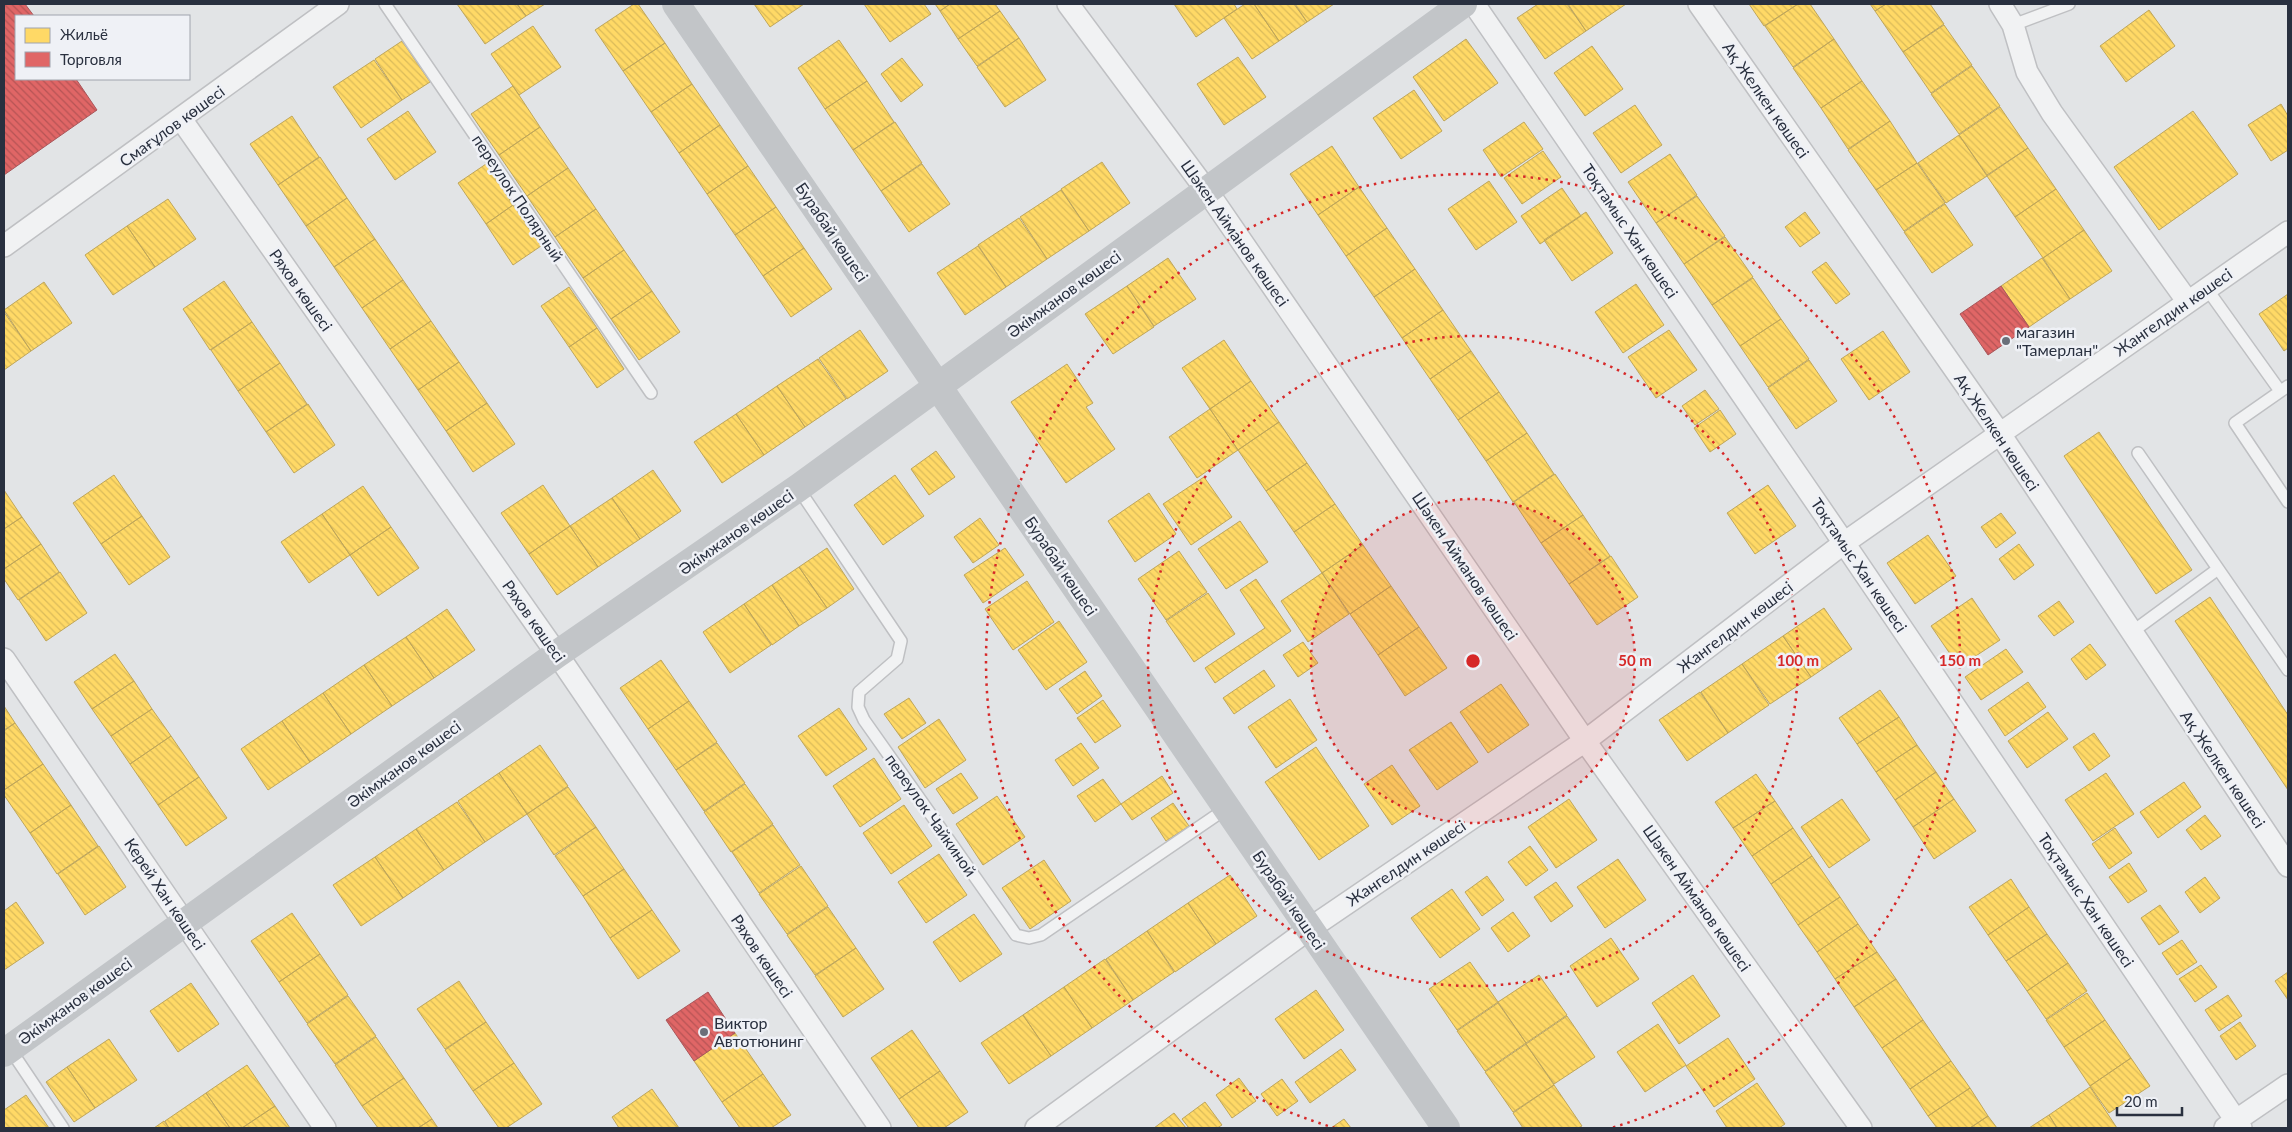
<svg xmlns="http://www.w3.org/2000/svg" width="2292" height="1132" font-family="Lato,sans-serif">
<style>
.homes{fill:url(#homes-back-hatch);stroke:#bfa65a}
.shops{fill:url(#shops-back-hatch);stroke:#a9565a}
.lines{fill:none;stroke-linecap:round;stroke-linejoin:round}
.lane-casing{stroke:#bfc0c3;stroke-width:14}
.street-casing{stroke:#bfc0c3;stroke-width:24}
.lane{stroke:#f1f2f3;stroke-width:11}
.street{stroke:#f1f2f3;stroke-width:21}
.secondary{stroke:#c2c5c8;stroke-width:28}
.ring{fill:none;stroke:#d62828;stroke-width:2.5;stroke-dasharray:2.5 5}
.poi-dot{fill:#6a6f79;stroke:#eff1f6;stroke-width:2}
.labels{text-anchor:middle;stroke-width:5;stroke-linejoin:round;paint-order:stroke}
.street-label{font-size:16px;fill:#29303f;stroke:#eff1f6}
.poi-label{font-size:16px;fill:#29303f;stroke:#eff1f6;text-anchor:start}
.centre{fill:#d62828;stroke:#eff1f6;stroke-width:2.5}
.ring-label{font-size:15px;text-anchor:middle;font-weight:bold;fill:#d62828;stroke:#eff1f6;stroke-width:5;stroke-linejoin:round;paint-order:stroke}
</style>
<defs>
<pattern id="homes-back-hatch" width="6" height="6" patternUnits="userSpaceOnUse" patternTransform="scale(1.25)"><rect width="6" height="6" fill="#ffd966"/><path d="M-1 5l2 2M0 0l6 6M5-1l2 2" fill="none" stroke="#dbbb5a"/></pattern>
<pattern id="shops-back-hatch" width="6" height="6" patternUnits="userSpaceOnUse" patternTransform="scale(1.25)"><rect width="6" height="6" fill="#e06666"/><path d="M-1 5l2 2M0 0l6 6M5-1l2 2" fill="none" stroke="#b65455"/></pattern>
</defs>
<rect width="100%" height="100%" fill="#e2e4e6"/>
<path class="homes" d="M457,4H517L526,16L485,44Z
M517,4H545L526,16Z
M634,4H638L665,43L623,71L595,30Z
M754,4H804L770,27Z
M864,4H924L931,14L890,42Z
M935,4H950L940,11Z
M950,4H995L1000,11L958,39L940,11Z
M1174,4H1234L1237,9L1196,37Z
M1245,4H1254L1279,41L1252,59L1224,18Z
M1254,4H1294L1307,22L1279,41Z
M1295,4H1334L1307,22Z
M1538,4H1567L1586,31L1545,59L1517,18Z
M1568,4H1626L1586,31Z
M1749,4H1798L1764,26Z
M1798,4H1810L1834,39L1793,67L1765,26Z
M1870,4H1886L1875,11Z
M1886,4H1930L1944,24L1903,52L1875,11Z
M2149,10L2175,46L2126,82L2100,46Z
M1000,11L1019,38L977,66L958,39Z
M1944,25L1972,65L1931,93L1903,52Z
M533,26L561,67L519,95L491,54Z
M1019,38L1046,80L1005,107L977,67Z
M1466,39L1498,83L1444,121L1413,77Z
M1834,39L1862,81L1821,108L1793,68Z
M839,40L867,81L825,109L798,68Z
M402,41L430,82L402,100L375,59Z
M665,43L692,84L651,112L623,71Z
M1592,46L1623,89L1585,116L1554,73Z
M1238,57L1266,97L1224,125L1197,84Z
M902,58L923,85L901,102L881,74Z
M374,60L402,100L361,128L333,87Z
M1972,66L2000,106L1959,134L1931,94Z
M867,81L894,122L853,150L825,109Z
M1862,81L1890,121L1848,149L1821,108Z
M692,84L720,125L679,153L651,112Z
M513,86L540,127L499,155L471,114Z
M1414,90L1442,131L1401,159L1373,118Z
M2281,104L2288,116V150L2271,161L2248,125Z
M1635,105L1662,145L1621,173L1593,133Z
M2000,107L2028,148L1987,175L1959,135Z
M408,111L436,152L395,180L367,139Z
M2193,111L2238,174L2159,230L2114,167Z
M292,116L319,157L278,185L250,144Z
M1890,121L1917,163L1876,190L1848,150Z
M895,122L922,163L881,191L853,150Z
M1524,122L1543,149L1501,177L1483,150Z
M720,125L748,166L707,194L679,153Z
M540,127L568,168L527,196L499,155Z
M1959,135L1987,176L1946,203L1918,163Z
M1332,146L1359,187L1318,215L1290,174Z
M2028,148L2056,189L2015,217L1987,176Z
M1543,151L1561,177L1522,204L1504,178Z
M1670,154L1697,195L1656,223L1628,182Z
M320,157L347,198L306,226L278,185Z
M1102,162L1130,203L1089,231L1061,189Z
M1917,163L1945,203L1904,231L1876,190Z
M486,164L513,205L486,224L458,183Z
M922,164L950,204L909,232L881,191Z
M748,166L776,207L735,235L707,194Z
M568,168L596,209L555,237L527,196Z
M1489,181L1517,222L1476,250L1448,209Z
M1359,187L1387,228L1346,256L1318,215Z
M1562,188L1581,216L1540,244L1521,216Z
M2056,189L2084,230L2043,258L2015,217Z
M1061,190L1089,231L1047,259L1020,217Z
M1697,196L1725,236L1684,264L1656,223Z
M347,198L375,239L334,267L306,226Z
M168,199L196,239L155,267L127,226Z
M1945,204L1973,245L1932,273L1904,232Z
M513,205L541,246L513,265L486,224Z
M776,207L804,248L763,276L735,235Z
M596,209L624,250L583,278L555,237Z
M1586,212L1613,253L1572,281L1544,240Z
M1805,212L1820,233L1800,247L1785,227Z
M1019,218L1047,259L1006,287L978,245Z
M127,226L155,267L113,295L85,255Z
M1387,228L1415,269L1374,297L1346,256Z
M2084,230L2112,271L2070,299L2043,258Z
M1725,237L1753,277L1712,305L1684,264Z
M375,239L403,280L362,308L334,267Z
M978,246L1006,287L965,315L937,273Z
M804,248L832,289L791,317L763,276Z
M624,250L652,291L611,319L583,278Z
M1168,258L1196,299L1154,326L1127,286Z
M2042,258L2070,299L2029,327L2001,286Z
M1826,262L1850,294L1836,304L1812,272Z
M1415,269L1443,310L1402,338L1374,297Z
M1753,278L1781,319L1740,346L1712,305Z
M403,280L431,321L390,349L362,308Z
M224,281L252,322L210,350L183,309Z
M44,282L72,323L31,351L4,310Z
M1636,284L1664,325L1623,353L1595,312Z
M1127,286L1154,327L1113,354L1085,314Z
M569,287L597,328L569,347L541,306Z
M652,291L680,332L639,360L611,319Z
M2288,294V348L2284,351L2259,314Z
M1443,310L1471,351L1430,379L1402,338Z
M4,312L31,351L4,370Z
M1781,319L1809,359L1768,387L1740,346Z
M431,321L459,362L418,390L390,349Z
M252,322L280,363L238,391L211,350Z
M597,328L624,369L597,388L569,347Z
M860,330L888,371L847,399L819,358Z
M1669,330L1697,370L1656,398L1628,357Z
M1883,331L1910,372L1869,400L1841,359Z
M1224,340L1251,381L1210,409L1182,368Z
M1471,351L1499,392L1458,420L1430,379Z
M818,359L846,399L805,427L777,386Z
M1809,360L1837,401L1796,429L1768,388Z
M459,362L487,403L446,431L418,390Z
M280,363L307,404L266,432L238,391Z
M1067,364L1093,403L1086,407L1115,449L1066,483L1011,402Z
M1251,381L1279,422L1238,450L1210,409Z
M777,386L805,427L764,455L736,414Z
M1705,390L1719,409L1695,425L1682,406Z
M1499,392L1527,433L1486,461L1458,420Z
M487,403L515,444L473,472L446,431Z
M308,404L335,445L294,473L266,432Z
M1210,409L1238,450L1197,478L1169,437Z
M1720,410L1736,434L1710,452L1694,428Z
M736,414L764,455L722,483L694,442Z
M1279,422L1307,463L1266,491L1238,450Z
M2099,432L2192,570L2156,594L2064,456Z
M1527,433L1554,474L1513,502L1486,461Z
M936,451L955,477L929,495L911,469Z
M1307,463L1335,504L1294,532L1266,491Z
M653,470L681,511L640,539L612,498Z
M1555,474L1583,515L1541,543L1514,502Z
M114,475L142,516L101,544L73,503Z
M895,475L924,516L883,545L854,505Z
M1204,477L1232,517L1191,545L1163,504Z
M543,485L570,526L529,554L501,513Z
M1768,485L1796,526L1755,554L1727,513Z
M363,486L391,527L350,555L322,514Z
M4,490L22,517L4,529Z
M1149,493L1176,534L1135,562L1108,521Z
M612,498L640,539L598,567L570,526Z
M1335,504L1363,545L1322,573L1294,532Z
M2001,513L2016,533L1996,548L1981,527Z
M322,514L350,555L309,583L281,542Z
M1583,515L1610,556L1569,584L1541,543Z
M142,516L170,557L129,585L101,544Z
M22,517L41,544L4,569V529Z
M980,518L999,545L973,563L954,537Z
M1240,521L1268,562L1226,589L1198,549Z
M570,526L598,567L557,595L529,554Z
M391,527L419,568L378,596L350,555Z
M1928,535L1956,576L1915,604L1887,563Z
M41,544L59,572L18,600L4,579V569Z
M2019,544L2034,565L2014,580L1999,559Z
M1363,545L1391,586L1350,614L1322,573Z
M827,548L854,589L827,608L799,567Z
M1005,548L1024,575L983,603L964,575Z
M1179,551L1207,592L1166,620L1138,579Z
M1611,556L1638,597L1597,625L1569,584Z
M799,567L827,608L799,626L772,585Z
M60,572L87,613L46,641L19,600Z
M1322,573L1349,614L1308,642L1281,601Z
M1256,579L1291,631L1215,683L1205,668L1265,628L1240,590Z
M1027,581L1054,622L1013,650L985,609Z
M772,585L799,626L772,645L744,604Z
M1391,586L1419,627L1378,655L1350,614Z
M1208,593L1235,634L1194,662L1166,621Z
M2210,597L2288,715V790L2175,621Z
M1972,598L2000,640L1959,667L1931,626Z
M2059,601L2074,622L2054,636L2038,616Z
M744,604L771,645L730,673L703,632Z
M1824,608L1852,649L1811,677L1783,636Z
M447,609L475,650L434,678L406,637Z
M1059,621L1087,662L1046,690L1018,650Z
M1419,627L1447,668L1405,696L1378,655Z
M1783,636L1811,677L1770,704L1742,664Z
M406,637L434,678L392,706L364,665Z
M1303,642L1318,663L1298,677L1283,655Z
M2090,644L2106,665L2086,680L2071,659Z
M2006,649L2023,672L1981,700L1965,677Z
M115,654L134,681L92,709L74,682Z
M661,660L689,701L648,729L620,688Z
M1742,664L1769,705L1728,733L1701,692Z
M364,665L392,706L351,734L323,693Z
M1264,670L1275,686L1234,714L1223,698Z
M1085,671L1102,696L1077,714L1059,689Z
M134,681L152,709L111,736L92,709Z
M2028,682L2046,707L2005,736L1988,710Z
M1501,684L1529,725L1488,753L1460,712Z
M1880,690L1899,717L1857,744L1839,718Z
M1700,692L1728,733L1687,761L1659,720Z
M323,693L351,734L310,762L282,721Z
M909,698L926,723L902,739L884,714Z
M1290,699L1317,740L1276,768L1248,727Z
M1103,700L1121,726L1095,743L1077,718Z
M689,701L717,742L676,770L648,729Z
M4,706L15,723L4,730Z
M839,708L867,749L826,776L798,736Z
M152,709L171,736L130,764L111,736Z
M2048,712L2068,739L2027,768L2008,741Z
M1899,717L1917,745L1876,772L1857,744Z
M939,719L966,760L925,788L898,747Z
M282,721L310,762L268,790L241,749Z
M1451,722L1478,762L1437,790L1409,750Z
M15,723L43,764L4,790V731Z
M2094,733L2110,756L2089,771L2073,747Z
M171,736L199,777L158,805L130,764Z
M717,743L745,783L704,811L676,770Z
M1081,743L1099,768L1073,786L1055,760Z
M540,745L568,786L527,814L499,773Z
M1917,745L1936,772L1895,800L1876,772Z
M1316,747L1369,826L1319,860L1265,782Z
M874,758L901,799L860,827L833,786Z
M43,764L71,805L30,833L4,795V790Z
M1392,765L1420,806L1392,825L1364,784Z
M1936,772L1954,799L1913,827L1895,800Z
M499,773L527,814L485,842L458,801Z
M961,773L978,798L953,814L936,789Z
M2106,773L2134,814L2093,841L2065,800Z
M1756,774L1775,801L1733,828L1715,802Z
M1162,776L1173,793L1132,820L1121,804Z
M199,777L227,818L186,846L158,805Z
M1103,779L1121,804L1095,822L1077,796Z
M2184,782L2201,807L2158,838L2140,812Z
M745,784L773,824L731,852L704,812Z
M568,787L596,827L554,855L527,814Z
M997,796L1025,837L983,865L956,824Z
M1569,799L1597,840L1556,868L1528,827Z
M1842,799L1870,840L1829,868L1801,827Z
M1954,799L1976,831L1934,859L1913,827Z
M1775,801L1793,828L1752,856L1733,828Z
M457,802L485,842L444,870L416,829Z
M1173,803L1189,826L1166,841L1151,818Z
M71,805L98,846L57,874L30,833Z
M904,805L932,846L891,874L863,833Z
M2205,815L2221,836L2201,850L2186,830Z
M773,825L800,865L759,893L732,852Z
M596,827L624,869L583,896L555,856Z
M1793,828L1812,856L1771,884L1752,856Z
M2115,828L2132,853L2109,869L2092,844Z
M416,829L444,870L403,898L375,857Z
M99,846L126,887L85,915L58,874Z
M1530,846L1548,870L1526,886L1508,862Z
M939,854L967,895L926,923L898,882Z
M1812,856L1840,897L1798,925L1771,884Z
M375,857L403,898L361,926L333,885Z
M1618,859L1646,900L1605,928L1577,887Z
M1044,860L1071,901L1030,929L1002,888Z
M2129,863L2147,891L2128,903L2109,877Z
M801,866L828,906L787,934L759,894Z
M624,869L652,910L610,938L583,896Z
M1230,875L1257,916L1216,944L1188,903Z
M1487,876L1504,900L1482,916L1465,892Z
M2205,877L2220,898L2200,913L2185,892Z
M2011,879L2029,907L1988,935L1969,907Z
M1556,882L1573,906L1551,922L1534,897Z
M1452,889L1480,929L1440,958L1411,918Z
M1840,897L1858,924L1817,952L1798,925Z
M16,902L44,943L4,970V911Z
M1188,903L1216,944L1175,972L1147,931Z
M2160,905L2179,932L2159,945L2141,918Z
M828,907L856,948L815,975L787,935Z
M2029,907L2047,934L2006,961L1988,935Z
M652,910L680,951L638,979L610,938Z
M1513,912L1530,936L1508,952L1491,928Z
M292,913L320,954L279,982L251,941Z
M974,914L1002,954L960,982L933,942Z
M1858,924L1877,952L1835,979L1817,952Z
M1147,931L1174,972L1133,1000L1106,959Z
M2047,934L2068,963L2027,991L2006,961Z
M1611,938L1639,979L1597,1007L1570,966Z
M2182,940L2197,962L2177,975L2162,953Z
M856,948L884,989L843,1017L815,976Z
M1877,952L1896,979L1854,1007L1835,979Z
M320,954L348,995L307,1023L279,982Z
M1105,959L1133,1000L1092,1028L1064,987Z
M1470,962L1498,1002L1457,1030L1429,989Z
M2068,963L2087,991L2046,1019L2027,991Z
M2201,965L2217,987L2195,1002L2179,979Z
M2288,972V1000L2275,981Z
M1539,975L1567,1015L1526,1043L1498,1002Z
M1693,975L1720,1016L1679,1044L1652,1003Z
M1896,979L1923,1020L1882,1048L1854,1007Z
M459,981L486,1022L445,1049L417,1009Z
M191,983L219,1024L178,1052L150,1011Z
M1064,987L1092,1028L1051,1056L1023,1015Z
M1316,990L1344,1030L1304,1059L1275,1019Z
M2087,993L2105,1020L2064,1047L2046,1020Z
M2228,995L2242,1016L2219,1031L2205,1010Z
M348,996L376,1036L335,1064L307,1024Z
M1498,1003L1526,1043L1485,1071L1457,1031Z
M1023,1015L1051,1056L1009,1084L981,1043Z
M1567,1016L1595,1057L1554,1084L1526,1044Z
M1923,1020L1951,1061L1910,1089L1882,1048Z
M2105,1020L2131,1058L2090,1086L2064,1047Z
M486,1022L514,1063L473,1091L445,1050Z
M2240,1022L2256,1046L2236,1060L2220,1036Z
M1658,1024L1686,1065L1645,1092L1617,1052Z
M912,1030L940,1071L899,1099L871,1058Z
M735,1033L763,1074L722,1102L694,1061Z
M376,1037L404,1078L362,1106L335,1065Z
M1728,1038L1755,1079L1714,1107L1686,1066Z
M109,1039L137,1080L95,1108L67,1067Z
M1526,1044L1554,1085L1513,1112L1485,1072Z
M1341,1049L1356,1070L1310,1103L1295,1082Z
M2131,1058L2150,1086L2109,1113L2090,1086Z
M1951,1061L1970,1088L1928,1116L1910,1089Z
M514,1063L542,1104L506,1128H499L473,1091Z
M247,1065L275,1106L242,1128H230L206,1093Z
M67,1067L95,1108L74,1122L46,1082Z
M940,1071L968,1112L944,1128H919L899,1099Z
M763,1074L791,1115L771,1128H740L722,1102Z
M404,1078L432,1119L418,1128H378L362,1106Z
M1239,1078L1256,1101L1232,1118L1216,1095Z
M1282,1079L1298,1101L1277,1116L1261,1094Z
M1757,1083L1785,1124L1779,1128H1727L1716,1111Z
M1554,1085L1582,1126L1578,1128H1523L1513,1113Z
M2090,1087L2117,1128H2057L2049,1115Z
M1970,1088L1988,1116L1970,1128H1937L1928,1116Z
M652,1089L679,1128H619L612,1117Z
M206,1093L230,1128H169L165,1121Z
M26,1095L49,1128H4V1110Z
M1205,1102L1222,1125L1217,1128H1189L1182,1119Z
M275,1106L290,1128H242Z
M1174,1113L1186,1128H1154Z
M2049,1115L2057,1128H2029Z
M1988,1116L1997,1128H1970Z
M432,1119L438,1128H418Z
M1344,1119L1351,1128H1331Z
M164,1121L169,1128H154Z"/>
<path class="shops" d="M4,4H25L34,16H16V79H76L97,110L4,175Z
M2001,286L2029,327L1988,355L1960,314Z
M708,992L735,1033L694,1061L666,1020Z"/>
<g class="lines">
<g class="lane-casing">
<path id="lane" d="M385,4L651,393
M2013,25L2069,4
M2207,289L2280,391
M2288,386L2235,423L2288,502
M2138,453L2288,670
M798,488L901,641L897,659L859,692L858,707L864,720L1016,935L1029,938L1041,935L1227,808
M2132,632L2218,569
M10,1049L63,1128"/>
</g>
<g class="street-casing">
<path id="street" d="M1068,4L1207,191L1585,741L1861,1128
M1474,4L1844,543L2241,1128
M1699,4L2000,434L2288,866
M2000,4L2013,25L2027,72L2052,113L2188,302
M181,119L557,654L880,1128
M4,246L338,4
M4,659L325,1128
M1036,1128L1309,929L1585,741L1844,543L2288,232
M2225,1128L2288,1085"/>
</g>
<use href="#lane" class="lane"/>
<use href="#street" class="street"/>
<path class="secondary" d="M676,4L1446,1128
M4,1053L557,654L798,488L1463,4"/>
</g>
<circle cx="1473" cy="661" r="162" fill="#d62828" fill-opacity=".12"/>
<g class="ring">
<circle cx="1473" cy="661" r="162"/>
<circle cx="1473" cy="661" r="325"/>
<path d="M1335 1128A487 487 0 1 1 1611 1128"/>
</g>
<g class="poi-dot">
<circle cx="2006" cy="341" r="5"/>
<circle cx="704" cy="1032" r="5"/>
</g>
<g class="labels">
<g class="street-label">
<text transform="translate(1766 100) rotate(55)" y="6">Ақ Желкен көшесі</text>
<text transform="translate(172 126) rotate(-36)" y="6">Смағұлов көшесі</text>
<text transform="translate(518 198) rotate(56)" y="6">переулок Полярный</text>
<text transform="translate(1630 231) rotate(56)" y="6">Тоқтамыс Хан көшесі</text>
<text transform="translate(832 232) rotate(56)" y="6">Бурабай көшесі</text>
<text transform="translate(1235 233) rotate(55)" y="6">Шәкен Айманов көшесі</text>
<text transform="translate(301 290) rotate(55)" y="6">Ряхов көшесі</text>
<text transform="translate(1064 294) rotate(-36)" y="6">Әкімжанов көшесі</text>
<text transform="translate(2173 312) rotate(-35)" y="6">Жангелдин көшесі</text>
<text transform="translate(1997 432) rotate(56)" y="6">Ақ Желкен көшесі</text>
<text transform="translate(736 532) rotate(-35)" y="6">Әкімжанов көшесі</text>
<text transform="translate(1859 565) rotate(56)" y="6">Тоқтамыс Хан көшесі</text>
<text transform="translate(1061 566) rotate(56)" y="6">Бурабай көшесі</text>
<text transform="translate(1465 566) rotate(56)" y="6">Шәкен Айманов көшесі</text>
<text transform="translate(534 621) rotate(55)" y="6">Ряхов көшесі</text>
<text transform="translate(1735 627) rotate(-37)" y="6">Жангелдин көшесі</text>
<text transform="translate(404 764) rotate(-36)" y="6">Әкімжанов көшесі</text>
<text transform="translate(2223 769) rotate(56)" y="6">Ақ Желкен көшесі</text>
<text transform="translate(931 815) rotate(55)" y="6">переулок Чайкиной</text>
<text transform="translate(1406 863) rotate(-34)" y="6">Жангелдин көшесі</text>
<text transform="translate(165 894) rotate(56)" y="6">Керей Хан көшесі</text>
<text transform="translate(1697 898) rotate(55)" y="6">Шәкен Айманов көшесі</text>
<text transform="translate(1289 900) rotate(56)" y="6">Бурабай көшесі</text>
<text transform="translate(2086 900) rotate(56)" y="6">Тоқтамыс Хан көшесі</text>
<text transform="translate(762 956) rotate(56)" y="6">Ряхов көшесі</text>
<text transform="translate(75 1001) rotate(-36)" y="6">Әкімжанов көшесі</text>
</g>
<g class="poi-label">
<text x="2016" y="338">магазин<tspan x="2016" dy="18">"Тамерлан"</tspan></text>
<text x="714" y="1029">Виктор<tspan x="714" dy="18">Автотюнинг</tspan></text>
</g>
</g>
<circle cx="1473" cy="661" r="8" class="centre"/>
<g class="ring-label">
<text x="1635" y="666">50 m</text>
<text x="1798" y="666">100 m</text>
<text x="1960" y="666">150 m</text>
</g>
<rect width="2292" height="1132" fill="none" stroke="#29303f" stroke-width="10"/>
<rect x="15" y="15" width="175" height="65" fill="#eff1f6" stroke="#a0a4ad"/>
<rect x="25" y="28" width="25" height="15" fill="#ffd966" stroke="#a0a4ad"/>
<text x="60" y="40" font-size="15" fill="#29303f">Жильё</text>
<rect x="25" y="52" width="25" height="15" fill="#e06666" stroke="#a0a4ad"/>
<text x="60" y="65" font-size="15" fill="#29303f">Торговля</text>
<path d="M2117 1107v8h65v-8" fill="none" stroke="#29303f" stroke-width="2.5"/>
<text x="2124" y="1107" font-size="15" fill="#29303f" stroke="#eff1f6" stroke-width="4" paint-order="stroke">20 m</text>
</svg>
